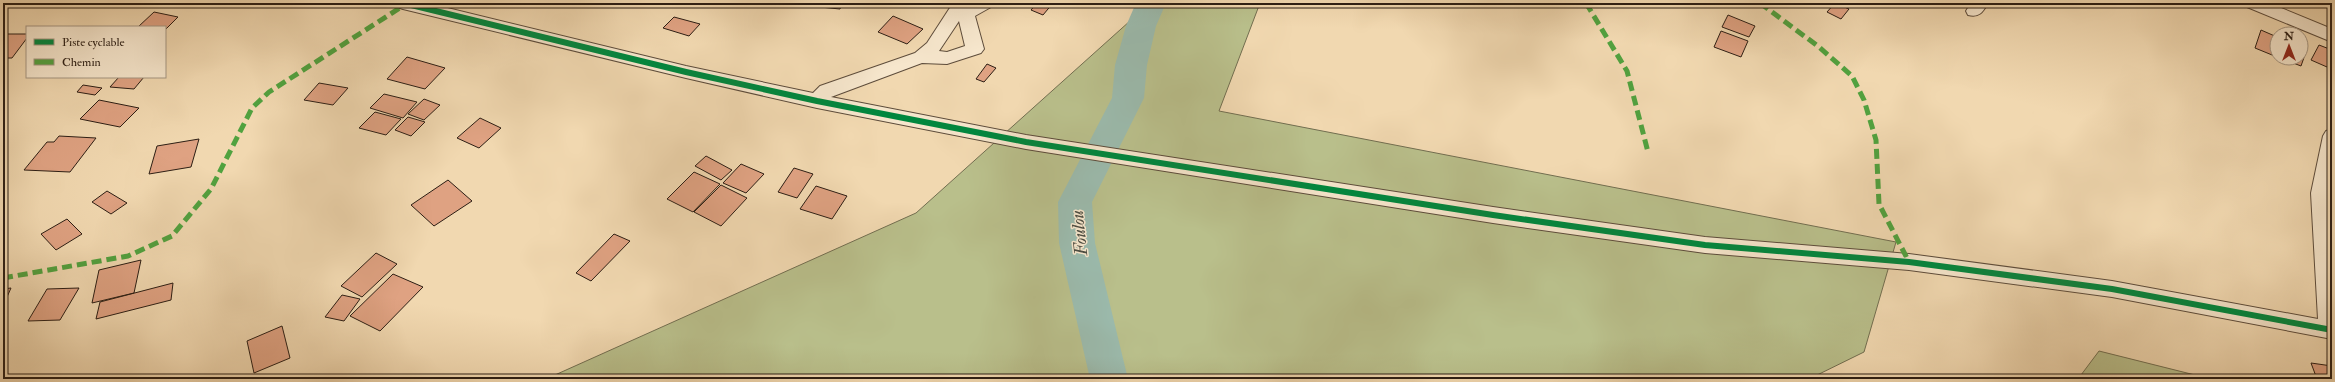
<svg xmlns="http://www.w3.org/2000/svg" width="2335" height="382" font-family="'IM FELL Double Pica',serif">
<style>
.green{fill:#b9bf8b;stroke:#726e50}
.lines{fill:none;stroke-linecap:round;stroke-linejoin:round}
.river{fill:#9bbaac;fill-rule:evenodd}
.building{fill:#dfa282;stroke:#2c1e14}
.minor-casing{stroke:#5d4c3b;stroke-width:2}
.minor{fill:#f6e6cc;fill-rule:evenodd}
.quiet{stroke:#51a23f;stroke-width:5;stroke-dasharray:10 5;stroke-linecap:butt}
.cycleway-casing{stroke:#f6e6cc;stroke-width:8}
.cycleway{stroke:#00873e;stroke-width:6}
.labels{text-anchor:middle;stroke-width:3;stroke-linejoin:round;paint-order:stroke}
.water-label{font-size:18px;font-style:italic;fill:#4d4d42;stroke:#f6e6cc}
</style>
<rect width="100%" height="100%" fill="#f1d8b0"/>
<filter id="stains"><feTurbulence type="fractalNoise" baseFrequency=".005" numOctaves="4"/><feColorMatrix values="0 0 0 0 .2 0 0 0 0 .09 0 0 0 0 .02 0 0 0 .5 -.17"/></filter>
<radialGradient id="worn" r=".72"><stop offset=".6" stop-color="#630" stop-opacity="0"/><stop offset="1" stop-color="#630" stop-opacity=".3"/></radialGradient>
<path class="green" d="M1150,3H1260L1219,111L1896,242L1864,352L1809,379H546L916,213Z
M2099,351L2211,379H2078Z"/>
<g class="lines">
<path class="river" d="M1136,3H1166L1156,26L1147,65L1144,98L1092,202L1095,243L1128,379H1090L1059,243L1058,202L1112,98L1115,65L1126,26Z"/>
</g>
<path class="building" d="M811,3H842L840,9L810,6Z
M1037,3H1053L1043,15L1031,10Z
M1835,3L1849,9L1841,19L1827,12Z
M154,12L178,17L165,30V27H138Z
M1728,15L1755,26L1749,37L1722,27Z
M893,16L923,29L907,44L878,32Z
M674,17L700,24L689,36L663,28Z
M2261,30L2277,37V57L2255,48Z
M1721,31L1748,41L1741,57L1714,47Z
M3,34H27V38L12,58H3Z
M2319,45L2332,50V57L2327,67L2311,60Z
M2301,46L2307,49L2301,66L2280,58H2301Z
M407,57L445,68L425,89L387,79Z
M987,64L996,68L984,82L976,79Z
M119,77H144L134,89L110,87Z
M319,83L348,88L333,105L304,100Z
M83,85L102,88L95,95L77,92Z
M384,94L417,102L403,118L370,108Z
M424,99L440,105L424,120L408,114Z
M99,100L139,108L120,127L80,119Z
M375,112L401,119L386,135L359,128Z
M408,117L425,122L411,136L395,130Z
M480,118L501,128L479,148L457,138Z
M59,136L96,138L70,172L24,170L47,142H54Z
M199,139L191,167L149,174L157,146Z
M706,156L732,170L721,180L695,166Z
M741,164L764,174L746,193L723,183Z
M794,168L813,174L797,198L778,192Z
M694,172L720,184L693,212L667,199Z
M448,180L472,201L434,226L411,205Z
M721,185L747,198L721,226L694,212Z
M816,186L847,196L832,219L800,209Z
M107,191L127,203L111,214L92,202Z
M67,219L82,234L56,250L41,234Z
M614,234L630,241L591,281L576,273Z
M376,253L397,264L362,297L341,286Z
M141,260L134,293L92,303L99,270Z
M393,274L423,287L380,331L350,316Z
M173,283L171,300L96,319L100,302Z
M11,288L3,306V289Z
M79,288L60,320L28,321L47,289Z
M342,295L360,299L344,321L325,317Z
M282,326L290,358L254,373L247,341Z
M2311,363L2332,366V379H2317Z"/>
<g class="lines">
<g class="minor-casing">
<path id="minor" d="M395,3H427L686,66L813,93L820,86L915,53L927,43L953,3H993L991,7L975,16L984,49L981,53L947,64L922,63L831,97L1026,135L1493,207L1705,237L1909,254L2112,281L2318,319L2311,193L2323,136L2326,131L2332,129V339L2112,297L1909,270L1705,253L1493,223L1026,149L817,108L686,78L403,9L397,7ZM959,21L965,46L947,52L939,51Z
M1971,3H1988C1983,12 1979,18 1968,15L1966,11Z
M2245,3H2269L2332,29V42L2247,7Z"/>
</g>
<use href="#minor" class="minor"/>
<path class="quiet" d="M1586,3L1627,71L1648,152
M1760,3L1819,47L1852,76L1864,100L1876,140L1879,204L1909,262
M3,278L128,256L172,236L211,189L252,108L269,92L406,4"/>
<g class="cycleway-casing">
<path id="cycleway" d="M403,3L686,72L817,101L1026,142L1493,215L1705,245L1909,262L2112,289L2332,330"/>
</g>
<use href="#cycleway" class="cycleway"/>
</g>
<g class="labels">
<g class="water-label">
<text transform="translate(1079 233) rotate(-96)" y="6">Foulou</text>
</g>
</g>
<rect width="2335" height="382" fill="none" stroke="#f1d8b0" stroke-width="16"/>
<rect x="4" y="4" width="2327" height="374" fill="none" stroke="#2c1e14" stroke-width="2"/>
<rect x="8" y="8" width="2319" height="366" fill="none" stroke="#2c1e14"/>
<rect x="26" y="26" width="140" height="52" fill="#f6e6cc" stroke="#a59682"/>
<rect x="34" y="39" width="20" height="6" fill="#00873e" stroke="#a59682"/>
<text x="62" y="46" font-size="12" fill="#2c1e14">Piste cyclable</text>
<rect x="34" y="59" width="20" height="6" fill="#51a23f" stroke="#a59682"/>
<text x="62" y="66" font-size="12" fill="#2c1e14">Chemin</text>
<g transform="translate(2289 46)"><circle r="19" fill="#f6e6cc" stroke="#a59682"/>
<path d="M0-3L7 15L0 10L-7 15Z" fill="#8f2418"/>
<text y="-6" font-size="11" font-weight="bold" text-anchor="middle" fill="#2c1e14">N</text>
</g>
<rect width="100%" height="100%" filter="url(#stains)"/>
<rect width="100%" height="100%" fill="url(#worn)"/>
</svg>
